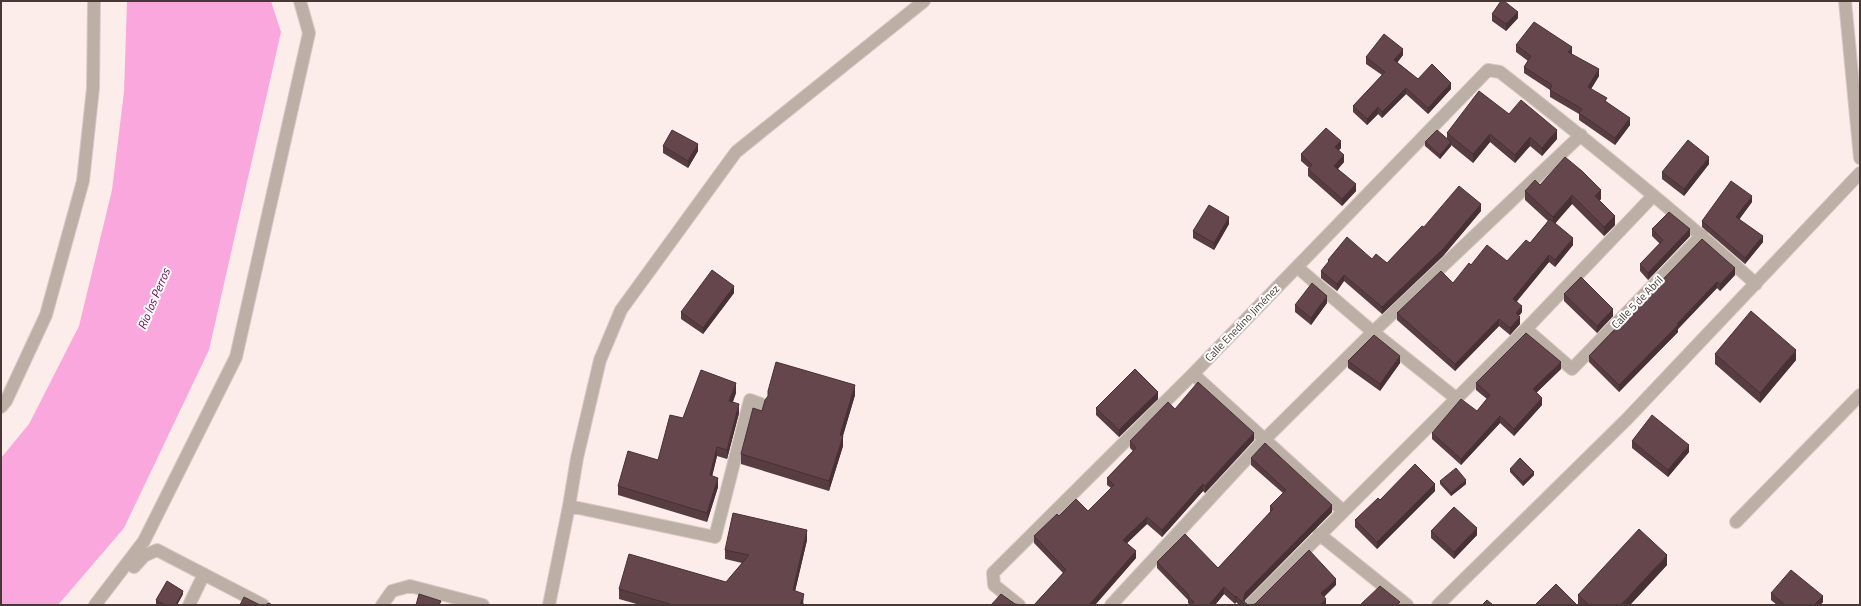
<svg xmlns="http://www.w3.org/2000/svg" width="1861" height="606" font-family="'Titillium Web',sans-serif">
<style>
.water{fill:#faa7de}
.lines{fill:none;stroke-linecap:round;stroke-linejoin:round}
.minor-casing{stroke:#d9c9c6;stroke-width:14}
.minor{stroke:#bcb0a6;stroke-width:12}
.wall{fill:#573c41}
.shaded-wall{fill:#473135}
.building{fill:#65464c;stroke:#473135}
.labels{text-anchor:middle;stroke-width:4;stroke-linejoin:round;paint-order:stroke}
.street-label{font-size:11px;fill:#473835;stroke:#fff}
.water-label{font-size:12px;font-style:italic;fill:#6d0b58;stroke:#fff}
</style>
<rect width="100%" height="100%" fill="#fdedea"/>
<path class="water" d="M127,1H271L281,32L209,350L124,528L58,605H1V458L29,424L79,326L112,190L124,92Z"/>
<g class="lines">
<g class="minor-casing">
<path id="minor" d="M1845,1L1860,158
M1297,267L1373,332L1457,399
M1526,329L1572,369L1702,235
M1193,374L1343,511
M1,407L6,401L46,315L83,181L93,88L94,1
M569,506L715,537L750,400L761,404
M1736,522L1860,395
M1319,534L1407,605
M134,567L144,556L157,550L263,605
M95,605L144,541L236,357L309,33L300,1
M189,605L204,574
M382,605L392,591L410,586L483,605
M549,605L569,506L577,458L600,360L621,310L736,152L924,1
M1019,605L994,585L993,573L1193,374L1488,70L1500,72C1587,140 1674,210 1756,284
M1111,605L1265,439L1373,332L1581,135
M1250,605L1526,329L1653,196
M1438,605L1627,419L1860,173"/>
</g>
<use href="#minor" class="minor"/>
</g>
<path class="wall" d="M1492,14L1518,18L1506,31L1492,21Z
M1516,45L1571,54L1599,76L1591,89L1607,102L1630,125L1615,145L1579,120V114L1550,97V90L1524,73V67L1528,61L1516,52Z
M1403,55L1397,62L1418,79L1451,89L1428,114L1406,94L1382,118L1378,114L1367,125L1353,112V106L1382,75L1366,64V57Z
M1509,114L1557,139L1542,156L1530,146L1515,163L1490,142L1473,163L1451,145V146L1440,159L1425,146V142L1447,138V133Z
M663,146L698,151L688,168L663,153Z
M1341,148L1339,150L1344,162L1338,169L1356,191L1342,206L1308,176V169L1309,168L1301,161V154Z
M1709,164L1684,196L1662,179V172Z
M1540,185L1601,199L1599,201L1615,225L1604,236L1572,204L1555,223L1573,245L1555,267L1549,262L1517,301L1522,312L1519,316L1520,324L1510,335L1499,326L1455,371L1397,320V313L1453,283L1471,265L1507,261L1530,243L1548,221L1525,200V191Z
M1752,202L1739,219L1763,242L1745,264L1702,227V221Z
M1481,211L1443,256L1382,314L1344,281L1337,291L1321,278V271L1328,263V260L1372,259L1387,263L1424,227Z
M1229,224L1214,250L1193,238V231Z
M1652,229L1690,236L1648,280L1640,271V264L1660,244L1652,236Z
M1702,239L1735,275L1720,291L1717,288L1678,329V332L1619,392L1589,362V356Z
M734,293L703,334L681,319V312Z
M1564,294L1613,316L1597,333L1564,301Z
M1327,303L1311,325L1295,312V305Z
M1715,354L1796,360L1760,403L1715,364Z
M1348,361L1400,363L1380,391L1348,368Z
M1561,369L1536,393L1542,405L1514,436L1500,423L1461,465L1432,439V433L1477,411L1487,399L1476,390V383Z
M768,391L855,395L843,436V446L829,491L741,464V454L768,397Z
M736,393L733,402L739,413L727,459L717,456L712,476L718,487L707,522L618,495V486L658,460L683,418Z
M1158,399L1119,437L1096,415V408Z
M1175,409L1254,440L1205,493L1203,491L1162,537L1147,524L1127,543L1136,558L1095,605H1034L1063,573L1034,543V536L1059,516L1088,511L1111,488L1107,485V478L1133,451L1130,448V441Z
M1632,441L1689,452L1668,477L1632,448Z
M1251,458L1332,512L1245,600L1244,602L1248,605H1239L1236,602L1235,604L1224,594L1215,605H1190L1188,603V600L1157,568V562L1218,568L1270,513V506L1283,493L1251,465Z
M1510,469L1534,475L1523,486L1510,472Z
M1440,481L1466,484L1451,496L1440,484Z
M1435,491L1377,549L1355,527V520L1380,500Z
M1431,531L1477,535L1454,559L1431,538Z
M807,540L795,591L804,604L803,605H640L619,599V589L726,582L742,563L725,559V550Z
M1667,565L1630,605H1578V595Z
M1771,593L1823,602L1820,605H1777L1771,600Z
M183,594L177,605H159L156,604V600Z"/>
<path class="shaded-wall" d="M1518,12V18L1506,31V24Z
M1572,47V54L1568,59V52Z
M1403,49V55L1394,67V60Z
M1599,69V76L1588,94V87Z
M1451,83V89L1428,114V108Z
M1406,88V94L1382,118V112Z
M1378,107V114L1367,125V119Z
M1630,118V125L1615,145V138Z
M1557,130V139L1542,156V148Z
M1490,134V142L1473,163V154Z
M1530,137V146L1515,163V155Z
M1341,141V148L1335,154V147Z
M1451,142V146L1440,159V155Z
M698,144V151L688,168V161Z
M1344,155V162L1334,173V166Z
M1709,157V164L1684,196V189Z
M1356,184V191L1342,206V199Z
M1601,190V199L1595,205V196Z
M1572,195V204L1553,226V217Z
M1752,196V202L1736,224V217Z
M1481,204V211L1443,256L1382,314V307Z
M1615,216V225L1604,236V227Z
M1229,217V224L1214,250V243Z
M1690,229V236L1648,280V273Z
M1763,236V242L1745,264V258Z
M1573,238V245L1555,267V260Z
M1549,255V262L1513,306V299Z
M1735,268V275L1720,291V284Z
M1344,275V281L1337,291V284Z
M1717,282V288L1678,329V332L1619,392V385Z
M734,286V293L703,334V328Z
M1327,296V303L1311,325V318Z
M1522,306V312L1516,319V313Z
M1613,309V316L1597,333V326Z
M1520,317V324L1510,335V328Z
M1499,319V326L1455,371V364Z
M1796,350V360L1760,403V393Z
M1400,356V363L1380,391V384Z
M1561,362V369L1533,396V389Z
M736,383V393L729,410V401Z
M855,385V395L840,445V435Z
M1158,392V399L1119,437V430Z
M1542,398V405L1514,436V429Z
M739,404V413L727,459V450Z
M1500,416V423L1461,465V459Z
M1254,433V440L1205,493V486Z
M843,436V446L829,491V481Z
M1689,445V452L1668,477V470Z
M717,447V456L710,485V475Z
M1534,472V475L1523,486V482Z
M718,478V487L707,522V513Z
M1466,480V484L1451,496V493Z
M1203,484V491L1162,537V530Z
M1435,484V491L1377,549V542Z
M1332,505V512L1245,600L1244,603L1243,601L1245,593Z
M1147,517V524L1123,547V540Z
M1477,528V535L1454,559V552Z
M807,530V540L793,600V590Z
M1136,551V558L1095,605H1089Z
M1667,555V565L1630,605H1621Z
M1336,579V585L1321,600V593Z
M1224,587V594L1215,605H1209Z
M183,591V594L177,605H176Z
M804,594L803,605H800Z
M1236,596V602L1235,604V597Z
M1823,596V602L1820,605H1814Z
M1326,599V605H1320Z"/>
<path class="building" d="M1501,1H1504L1518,12L1506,24L1492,14Z
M1534,22L1572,47L1568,52L1599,69L1588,87L1607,98L1605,101L1630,118L1615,138L1579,113L1582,109L1550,90L1552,85L1524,67L1531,56L1516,45Z
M1384,34L1403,49L1394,60L1418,79L1432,64L1451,83L1428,108L1406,88L1382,112L1378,107L1367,119L1353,106L1385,72L1366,57Z
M1479,91L1509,114L1521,100L1557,130L1542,148L1530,137L1515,155L1490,134L1473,154L1447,133Z
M1326,128L1341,141L1335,147L1344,155L1334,166L1356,184L1342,199L1308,169L1312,165L1301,154Z
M672,130L698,144L688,161L663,146Z
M1437,130L1451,142L1440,155L1425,142Z
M1688,140L1709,157L1684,189L1662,172Z
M1565,157L1582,171L1601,190L1595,196L1615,216L1604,227L1572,195L1553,217L1525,191L1535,180L1540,185Z
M1731,181L1752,196L1736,217L1763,236L1745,258L1702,221Z
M1459,186L1481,204L1443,249L1382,307L1344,275L1337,284L1321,271L1329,261L1328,260L1347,237L1372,259L1376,254L1387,263L1422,226L1424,227Z
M1209,205L1229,217L1214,243L1193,231Z
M1669,212L1690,229L1648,273L1640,264L1663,240L1652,229Z
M1550,219L1573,238L1555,260L1549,255L1513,299L1522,306L1516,313L1520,317L1510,328L1499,319L1455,364L1397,313L1441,271L1453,283L1469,263L1471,265L1487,245L1507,261L1526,240L1530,243Z
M1702,239L1735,268L1720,284L1717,282L1677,324L1678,325L1619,385L1589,356Z
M712,270L734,286L703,328L681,312Z
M1581,277L1613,309L1597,326L1564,294Z
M1312,283L1327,296L1311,318L1295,305Z
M1751,311L1796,350L1760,393L1715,354Z
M1526,333L1561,362L1533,389L1542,398L1514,429L1500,416L1461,459L1432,433L1461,399L1477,411L1490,395L1476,383Z
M1374,335L1400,356L1380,384L1348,361Z
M776,362L855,385L840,435L843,436L829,481L741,454L753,408L762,411L765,400L768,396V391Z
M1135,369L1158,392L1119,430L1096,408Z
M701,370L736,383L729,401L739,404L727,450L717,447L710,475L718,478L707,513L618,486L628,451L658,460L670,415L683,418Z
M1198,382L1254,433L1205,486L1203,484L1162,530L1147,517L1123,540L1136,551L1089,605H1034L1066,570L1034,536L1057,514L1059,516L1076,499L1088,511L1114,485L1107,478L1136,448L1130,441L1168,402L1175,409Z
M1652,415L1689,445L1668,470L1632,441Z
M1265,443L1332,505L1245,593L1243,601L1248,605H1245L1236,596L1235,597L1224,587L1209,605H1191L1194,602L1188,597L1189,595L1157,562L1185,534L1218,568L1273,509L1270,506L1286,490L1251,458Z
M1520,458L1534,472L1523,482L1510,469Z
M1415,464L1435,484L1377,542L1355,520L1378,498L1380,500Z
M1456,468L1466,480L1451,493L1440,481Z
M1454,507L1477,528L1454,552L1431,531Z
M733,513L807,530L793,590L804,594L800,605H673L619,589L629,554L726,582L749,555L725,550Z
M1639,529L1667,555L1621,605H1589L1578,595Z
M1309,550L1336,579L1321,593L1326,599L1320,605H1250L1255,604Z
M1791,570L1823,596L1814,605H1785L1771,593Z
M167,581L183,591L176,605H165L156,600Z
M1556,584L1577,605H1535Z
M1380,586L1400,602L1397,605H1360Z
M419,594L441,601L439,605H416Z
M1001,594L1015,604L1023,605H991Z
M244,597L260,605H240Z
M1487,600L1493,605H1482Z
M269,603L272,605H265Z"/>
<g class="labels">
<g class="street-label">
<text transform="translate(1637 302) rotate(-46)" y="4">Calle 5 de Abril</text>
<text transform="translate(1242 323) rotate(-46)" y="4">Calle Enedino Jiménez</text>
</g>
<g class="water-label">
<text transform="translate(154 299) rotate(-67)" y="4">Rio los Perros</text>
</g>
</g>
<rect width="1861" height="606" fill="none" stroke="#473835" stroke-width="4"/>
</svg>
